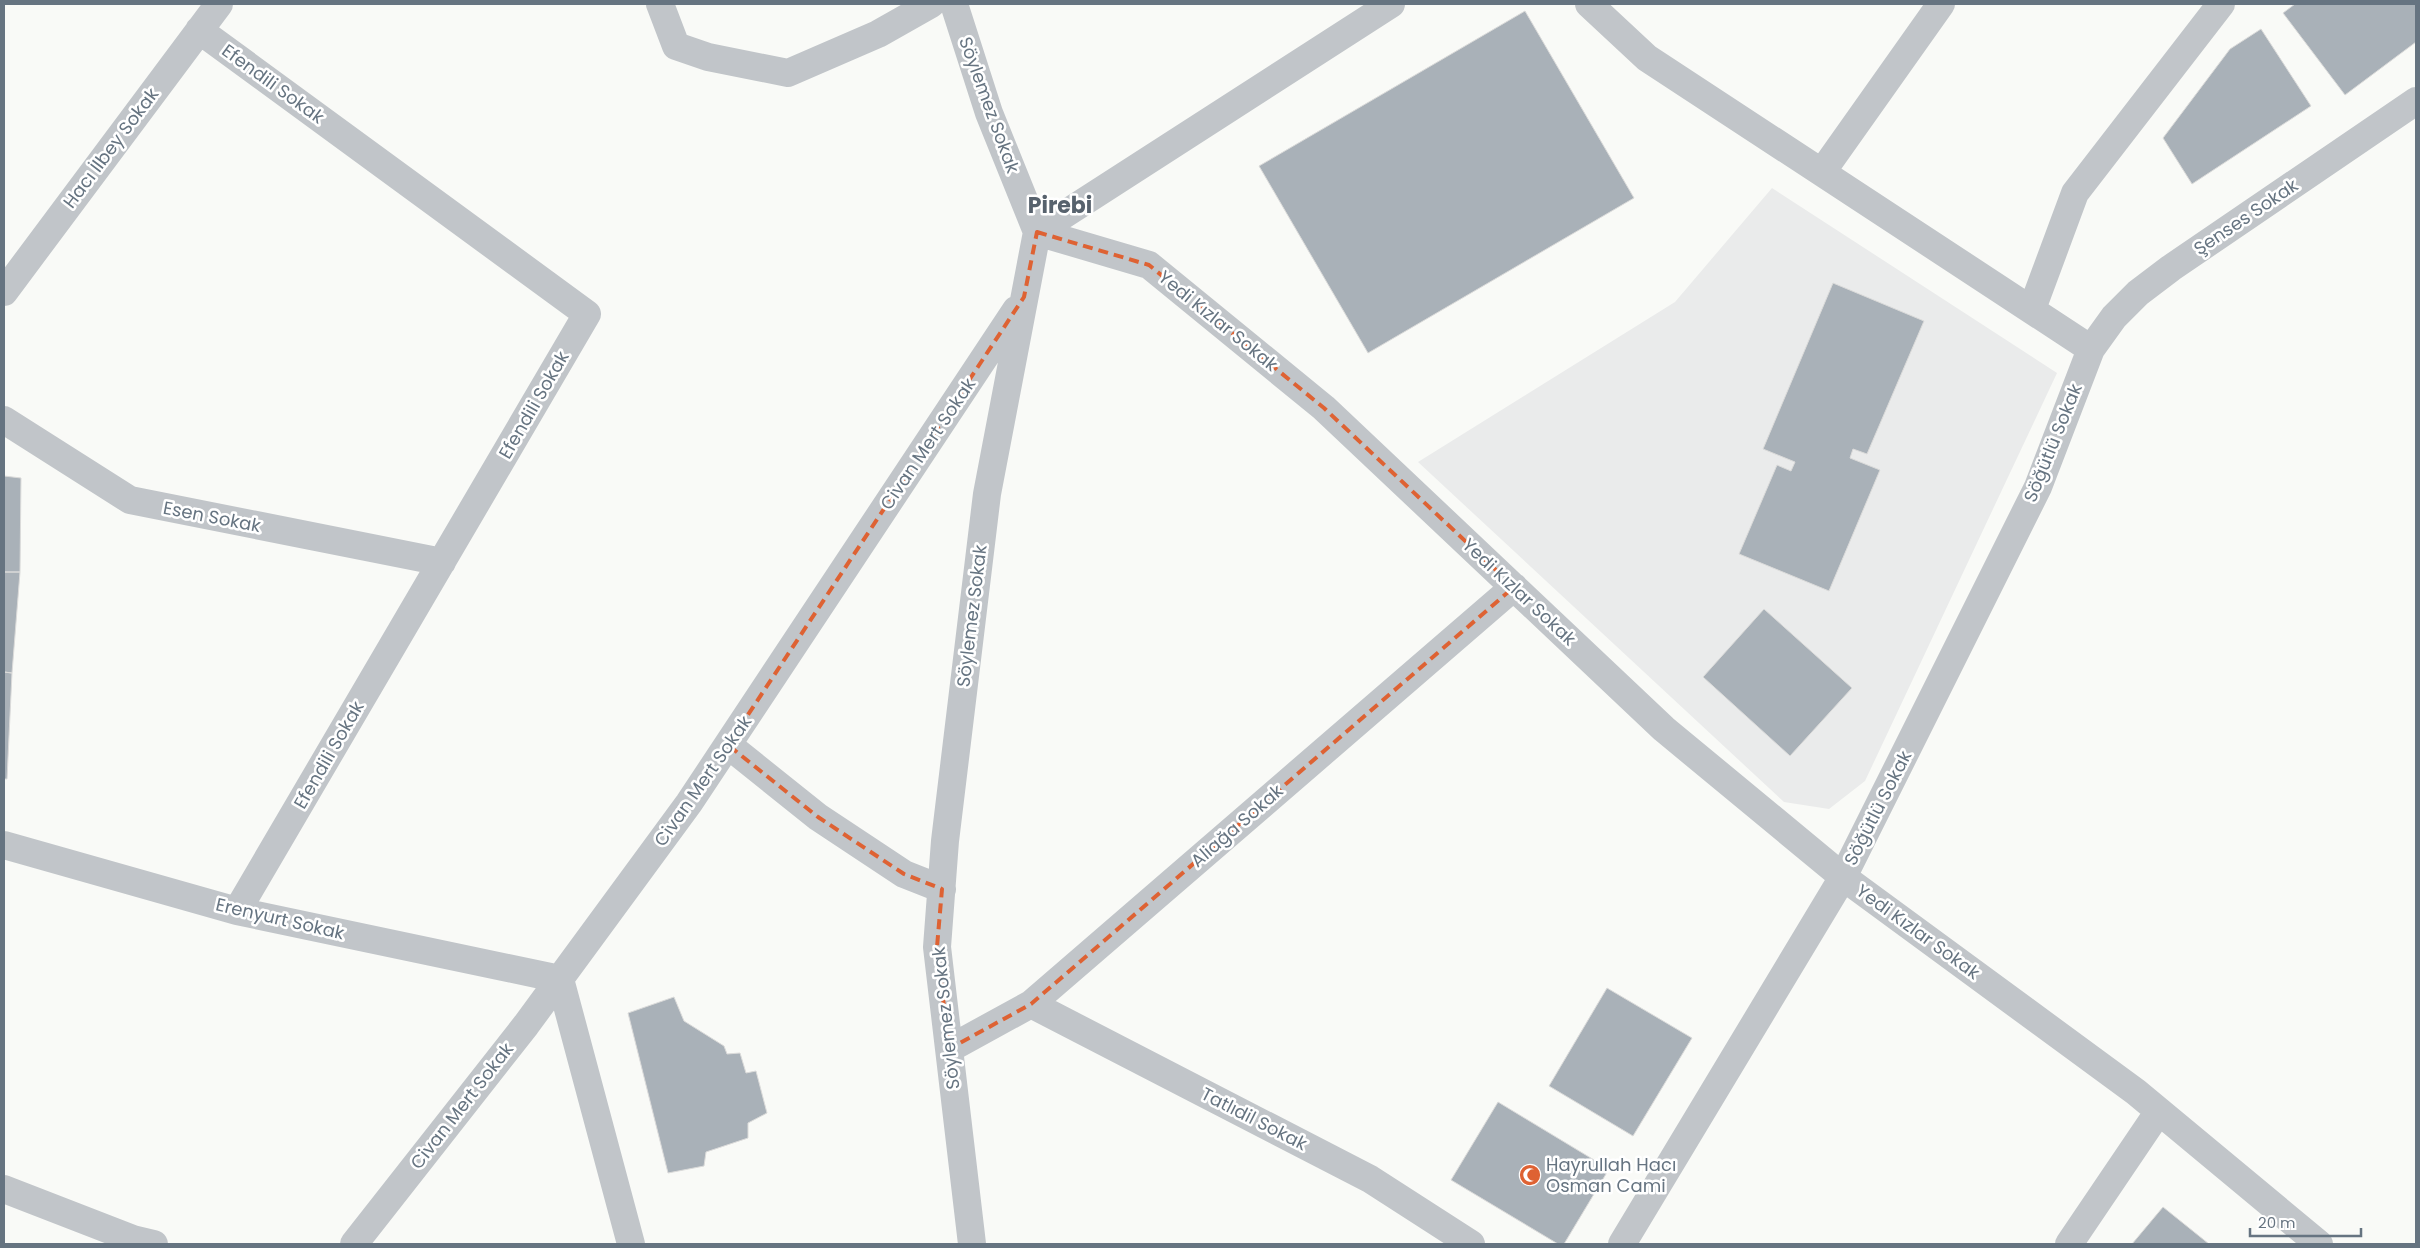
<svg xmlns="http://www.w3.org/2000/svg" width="2420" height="1248" font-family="Poppins,sans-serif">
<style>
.built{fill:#eaebeb}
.building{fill:#a9b1b8;stroke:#dbdbda}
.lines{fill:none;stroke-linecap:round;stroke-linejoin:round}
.minor{stroke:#c1c5c9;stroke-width:28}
.marked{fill:none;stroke:#de6233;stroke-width:4;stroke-dasharray:10 6;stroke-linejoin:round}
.labels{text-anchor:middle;stroke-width:5;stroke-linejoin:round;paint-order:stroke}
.street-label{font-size:18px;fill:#667481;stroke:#fff}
.poi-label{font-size:18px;fill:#667481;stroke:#fff;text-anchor:start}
.district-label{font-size:22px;font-weight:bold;fill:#57626d;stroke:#fff}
</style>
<rect width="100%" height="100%" fill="#f9faf7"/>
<path class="built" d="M1772,188L2057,373L1865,781L1829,809L1784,802L1418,462L1675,302Z"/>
<path class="building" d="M2295,4H2416V42L2345,95L2283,13Z
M1525,11L1634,198L1368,353L1259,166Z
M2261,29L2311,106L2192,184L2163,138L2230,49Z
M1833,283L1924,321L1867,454L1853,449L1850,458L1880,470L1829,591L1739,554L1777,465L1791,471L1795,462L1763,449Z
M4,476L21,478L20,572H4Z
M4,572H20L12,673L4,672Z
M1764,609L1852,688L1790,756L1703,677Z
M4,672L12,673L7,779H4Z
M1607,988L1692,1038L1633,1136L1549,1086Z
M674,997L684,1021L724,1046L727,1054L740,1053L746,1073L756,1071L767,1113L748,1123V1138L706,1152L704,1166L668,1173L628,1013Z
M1498,1102L1609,1169L1564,1244H1558L1451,1180Z
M2163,1207L2209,1244H2132Z"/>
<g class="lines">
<path class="minor" d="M660,4L676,46L708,57L788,73L878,34L931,4
M954,4L989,113L1037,232L987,494L945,841L937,947L972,1244
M1391,4L1037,232L1149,265L1324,408L1664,729L1843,877L2136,1092L2319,1244
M1589,4L1647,58L2091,349
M199,30L587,314L237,911
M1822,172L1941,4
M4,292L219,4
M2032,309L2075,193L2221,4
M4,420L130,500L442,562
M728,745L818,817L904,874L942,889
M4,845L237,911L560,979L631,1244
M1031,1004L1370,1179L1471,1244
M949,1049L1031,1004L1514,587
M4,1189L133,1239L154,1244
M354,1244L526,1025L689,803L1016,310
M1622,1244L1843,877L2038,487L2091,349L2114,317L2138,293L2171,268L2416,101
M2069,1244L2159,1111"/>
</g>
<path class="marked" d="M1037,232L1149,265L1324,408L1514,587L1031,1004L949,1049L937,947L942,889L904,874L818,817L728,745L1024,297Z"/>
<defs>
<g id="mosque-disc" transform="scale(1.125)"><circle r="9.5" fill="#de6233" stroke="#fff"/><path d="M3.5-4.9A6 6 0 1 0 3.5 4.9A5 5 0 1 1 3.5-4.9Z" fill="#fff"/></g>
</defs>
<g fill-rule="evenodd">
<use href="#mosque-disc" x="1530" y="1175"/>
</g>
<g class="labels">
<g class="street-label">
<text transform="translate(273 84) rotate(36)" y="6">Efendili Sokak</text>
<text transform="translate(989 105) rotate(70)" y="6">Söylemez Sokak</text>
<text transform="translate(111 148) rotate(-53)" y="6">Hacı İlbey Sokak</text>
<text transform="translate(2246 217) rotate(-34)" y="6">Şenses Sokak</text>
<text transform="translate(1218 321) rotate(39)" y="6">Yedi Kızlar Sokak</text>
<text transform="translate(534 405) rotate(-60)" y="6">Efendili Sokak</text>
<text transform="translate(2053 443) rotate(-68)" y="6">Söğütlü Sokak</text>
<text transform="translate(928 444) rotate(-56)" y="6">Civan Mert Sokak</text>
<text transform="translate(212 517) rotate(11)" y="6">Esen Sokak</text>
<text transform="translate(1519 592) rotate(43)" y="6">Yedi Kızlar Sokak</text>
<text transform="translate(972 616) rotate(-83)" y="6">Söylemez Sokak</text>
<text transform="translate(329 755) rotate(-60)" y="6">Efendili Sokak</text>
<text transform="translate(703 781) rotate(-55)" y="6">Civan Mert Sokak</text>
<text transform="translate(1878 808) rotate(-63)" y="6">Söğütlü Sokak</text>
<text transform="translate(1237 826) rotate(-41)" y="6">Aliağa Sokak</text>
<text transform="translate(280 919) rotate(13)" y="6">Erenyurt Sokak</text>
<text transform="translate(1918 932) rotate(36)" y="6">Yedi Kızlar Sokak</text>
<text transform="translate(946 1018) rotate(-96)" y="6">Söylemez Sokak</text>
<text transform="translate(462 1106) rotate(-52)" y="6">Civan Mert Sokak</text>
<text transform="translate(1254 1119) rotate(27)" y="6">Tatlıdil Sokak</text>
</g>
<g class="poi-label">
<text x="1546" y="1171">Hayrullah Hacı<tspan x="1546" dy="21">Osman Cami</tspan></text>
</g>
<g class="district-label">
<text x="1060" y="213">Pirebi</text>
</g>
</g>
<rect width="2420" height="1248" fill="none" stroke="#667481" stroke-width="10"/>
<path d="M2250 1228v8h111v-8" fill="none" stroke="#667481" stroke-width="2.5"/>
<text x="2258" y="1228" font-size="15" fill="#667481" stroke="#ffffff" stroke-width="4" paint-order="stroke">20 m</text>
</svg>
